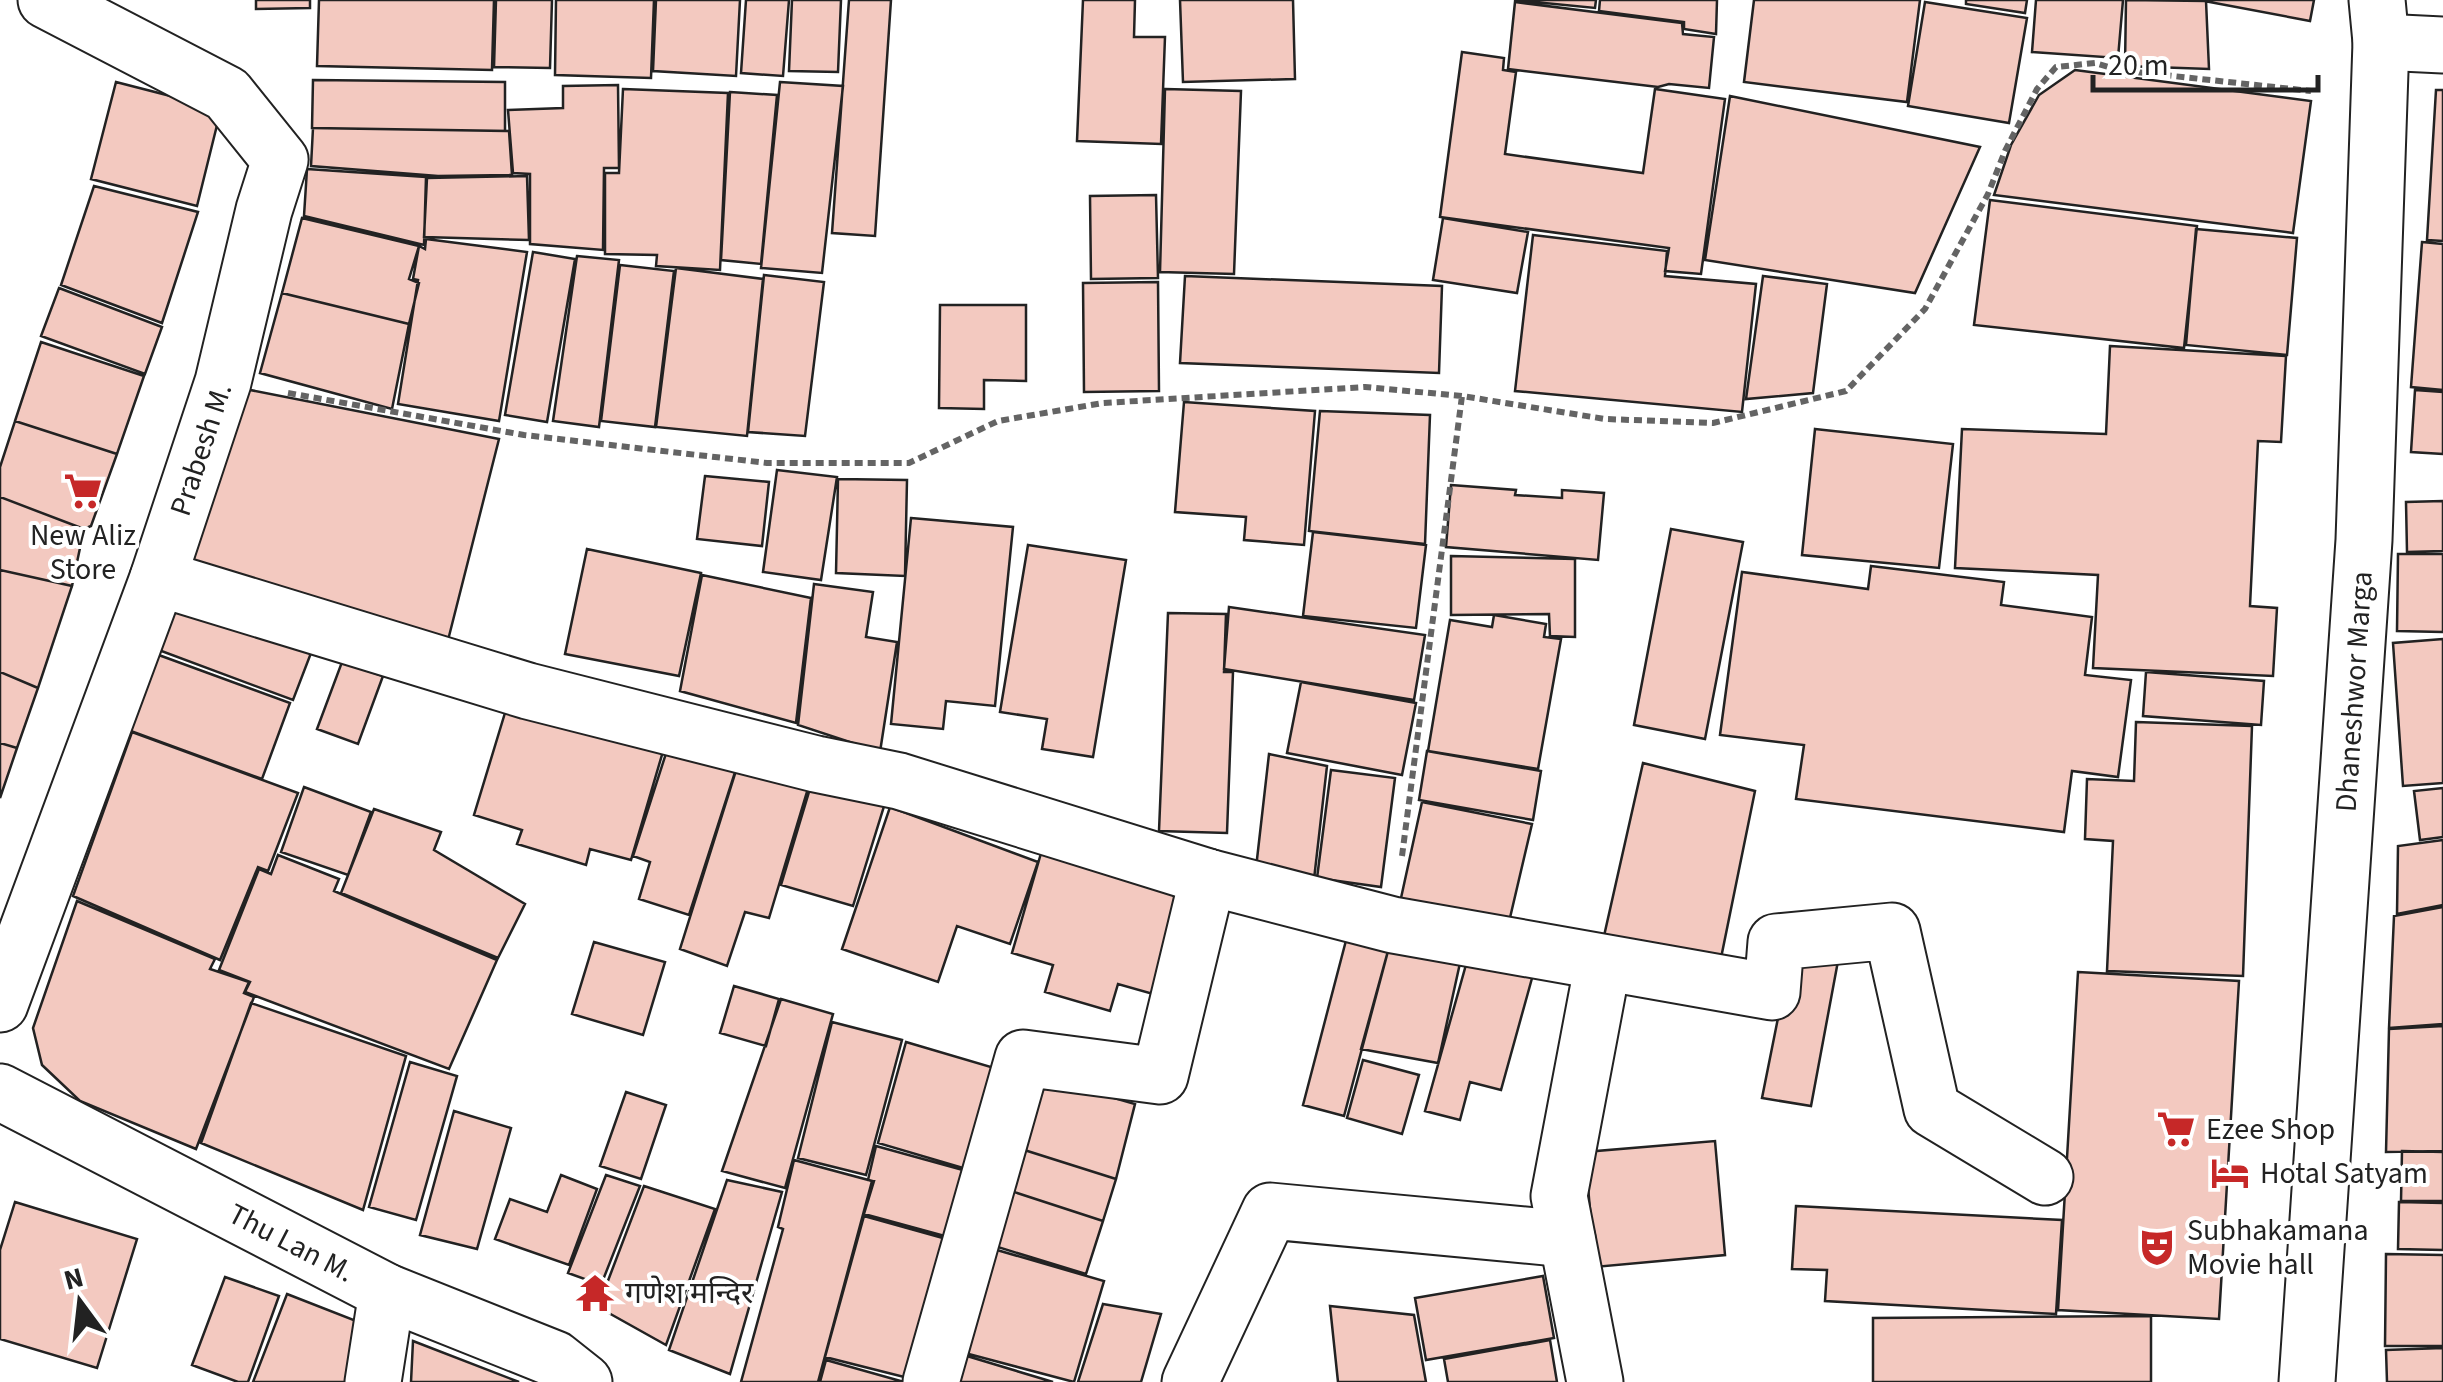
<svg xmlns="http://www.w3.org/2000/svg" width="2443" height="1382" font-family="'Source Sans 3','Noto Sans Devanagari',sans-serif">
<style>
.building{fill:#f3c9c0;stroke:#222;stroke-width:2.5}
.lines{fill:none;stroke-linecap:round;stroke-linejoin:round}
.minor-casing{stroke:#222;stroke-width:59}
.major-casing{stroke:#222;stroke-width:59}
.path{stroke:#646464;stroke-width:6;stroke-dasharray:8 5;stroke-linecap:butt}
.minor{stroke:#fff;stroke-width:55}
.major{stroke:#fff;stroke-width:55}
.labels{text-anchor:middle;stroke-width:8;stroke-linejoin:round;paint-order:stroke}
.street-label{font-size:30px;fill:#222;stroke:#fff}
.poi-label{font-size:30px;fill:#222;stroke:#fff;text-anchor:start}
</style>
<rect width="100%" height="100%" fill="#fff"/>
<path class="building" d="M256,0H310V8L256,9Z
M319,0H494L492,70L317,66Z
M496,0H552L550,68L494,67Z
M556,0H654L651,78L555,75Z
M656,0H740L736,76L653,71Z
M746,0H789L783,76L741,73Z
M792,0H841L838,72L789,71Z
M849,0H891L875,236L832,233Z
M1083,0H1135L1134,37H1165L1161,144L1077,141Z
M1180,0H1293L1295,79L1183,82Z
M1514,0H1596L1595,8Z
M1600,0H1717L1716,34L1684,29V22L1599,11Z
M1754,0H1920L1907,102L1744,82Z
M1966,0H2027L2025,13L1966,4Z
M2036,0H2123L2118,58L2032,52Z
M2126,0L2206,1L2209,69L2125,66Z
M2199,0H2314L2310,21Z
M1515,2L1682,23L1683,34L1714,37L1709,88L1669,84L1658,87L1508,69Z
M1925,2L2027,18L2009,123L1908,106Z
M1462,52L1504,58L1503,70L1516,72L1505,154L1643,173L1655,89L1725,99L1701,274L1665,271L1669,248L1440,217Z
M2075,70L2311,101L2293,233L1994,195L2011,145L2039,95Z
M313,80L505,82V131L312,128Z
M116,82L221,109L197,206L91,179Z
M780,82L843,86L822,273L761,268Z
M618,85L619,168H604L603,250L530,244V174L513,173L508,110L563,108V86Z
M623,89L728,93L720,270L656,266L657,255L605,254V173H619Z
M1165,89L1241,91L1234,274L1160,272Z
M2436,90H2443V241L2427,240Z
M730,92L777,95L761,264L721,260Z
M1730,96L1980,147L1915,293L1705,260Z
M313,128L509,131L512,175L438,176L311,166Z
M307,169L426,177L424,245L304,216Z
M527,176L529,240L424,237L427,178Z
M94,186L198,212L162,323L61,285Z
M1156,195L1158,278L1091,279L1090,196Z
M1990,200L2197,226L2184,348L1974,325Z
M302,218L419,246L409,279L419,283L409,324L282,293Z
M1443,218L1528,232L1517,293L1433,280Z
M2196,229L2297,238L2287,355L2186,345Z
M1533,235L1667,251L1665,276L1756,284L1742,412L1515,391Z
M426,239L527,252L499,421L398,404L418,280L413,279L419,246L425,249Z
M2422,242L2443,244V390L2411,387Z
M533,252L575,259L547,422L505,415Z
M577,256L619,260L599,427L553,421Z
M620,265L674,271L655,427L601,421Z
M676,268L763,279L747,436L656,427Z
M764,275L824,282L805,436L748,432Z
M1185,276L1442,286L1439,373L1180,363Z
M1763,276L1827,284L1813,393L1746,399Z
M1158,282L1159,391L1084,392L1083,283Z
M59,288L162,327L145,374L41,336Z
M282,293L409,324L392,409L260,373Z
M940,305H1026V381L984,380V409L939,408Z
M41,342L144,376L117,454L15,421Z
M2110,346L2286,356L2281,442L2258,441L2250,606L2277,608L2273,676L2093,668L2098,575L1955,568L1962,429L2106,434Z
M235,387L499,439L444,656L183,566Z
M2415,390L2443,392V454L2411,452Z
M1184,402L1315,411L1304,545L1244,540L1246,517L1175,512Z
M1320,411L1430,415L1425,544L1309,531Z
M15,421L117,454L91,526L84,529L0,497V467Z
M1815,429L1953,444L1939,568L1802,555Z
M777,470L837,477L821,580L763,572Z
M705,476L769,482L762,546L697,539Z
M838,479L907,480L905,576L836,573Z
M1451,485L1516,490L1515,495L1562,498V490L1604,493L1598,560L1446,547Z
M0,497L84,529L72,586L0,570Z
M2443,501V551L2407,552L2406,502Z
M911,518L1013,527L995,706L946,701L943,729L891,724Z
M1671,529L1743,542L1705,739L1634,725Z
M1313,532L1426,545L1416,628L1303,616Z
M1028,545L1126,560L1093,757L1042,749L1047,719L1000,712Z
M587,549L701,573L679,676L565,654Z
M2398,554H2443V632L2397,631Z
M1451,556L1575,559V637L1550,636L1549,614L1451,615Z
M1871,566L2004,582L2001,605L2092,617L2085,675L2131,680L2118,777L2072,771L2064,832L1796,799L1804,745L1720,735L1742,572L1868,589Z
M0,570L72,586L38,688L0,672Z
M702,575L811,598L796,723L680,691Z
M814,584L873,592L866,637L897,642L880,752L798,725Z
M178,590L316,640L293,700L156,649Z
M1229,607L1425,635L1414,700L1224,669Z
M1168,613L1226,614L1224,672H1233L1227,833L1159,831Z
M1494,615L1546,624L1544,637L1561,639L1538,769L1428,751L1450,620L1492,627Z
M2443,639V783L2403,786L2393,643Z
M156,654L290,703L262,779L128,730Z
M342,662L383,676L358,744L317,729Z
M0,672L38,688L17,748L0,743Z
M2146,672L2264,681L2261,725L2143,716Z
M1301,682L1416,703L1402,775L1287,753Z
M508,703L664,748L631,860L590,849L586,865L517,844L522,830L474,815Z
M2136,722L2252,726L2243,976L2107,971L2113,841L2085,839L2087,779L2134,781Z
M132,732L298,793L268,871L258,867L220,960L73,896Z
M670,741L738,763L689,915L639,899L650,862L633,856Z
M0,743L17,748L0,798Z
M1427,751L1541,771L1533,820L1419,800Z
M1269,754L1327,766L1313,888L1256,868Z
M739,761L809,785L769,918L745,912L727,966L680,949Z
M1643,763L1755,791L1721,958L1604,936Z
M1331,770L1395,778L1381,887L1317,878Z
M812,782L885,803L853,906L781,885Z
M304,787L371,812L348,875L281,852Z
M2443,788V837L2420,840L2414,791Z
M1422,802L1532,824L1509,922L1401,898Z
M890,807L1038,862L1010,944L957,926L938,982L842,949Z
M374,809L441,832L434,850L525,904L498,958L341,893Z
M2443,840V905L2397,914L2398,846Z
M1044,843L1185,885L1153,994L1118,984L1110,1011L1045,992L1053,965L1012,953Z
M278,855L339,879L334,891L497,960L449,1069L245,992L250,982L219,970L259,869L271,874Z
M77,901L215,959L210,969L249,982L244,993L254,997L196,1149L80,1101L42,1065L33,1028Z
M2443,907V1024L2389,1028L2394,916Z
M1349,929L1391,940L1344,1116L1303,1105Z
M1391,940L1462,954L1438,1063L1361,1049Z
M594,942L665,962L643,1035L572,1014Z
M1791,953L1838,961L1811,1106L1762,1098Z
M1469,954L1534,971L1501,1090L1470,1082L1460,1120L1425,1111Z
M2078,972L2239,981L2219,1319L2058,1310Z
M734,986L779,999L766,1046L720,1033Z
M781,999L833,1014L785,1188L722,1171Z
M251,1003L406,1056L363,1210L201,1143Z
M832,1022L902,1040L866,1175L798,1158Z
M2443,1026V1151L2386,1152L2389,1029Z
M906,1042L1008,1072L980,1173L878,1143Z
M1363,1060L1419,1075L1402,1134L1347,1118Z
M410,1062L457,1076L416,1220L369,1207Z
M1038,1076L1135,1104L1116,1179L1015,1147Z
M626,1092L666,1105L641,1179L600,1166Z
M454,1111L511,1128L477,1249L420,1235Z
M1715,1141L1725,1255L1595,1267L1585,1152Z
M876,1146L981,1175L963,1241L864,1214L874,1181L868,1180Z
M1015,1147L1116,1179L1103,1221L1002,1188Z
M2402,1151L2443,1152V1201H2401Z
M794,1160L872,1181L818,1382H741L783,1229L778,1227Z
M561,1175L597,1189L569,1265L495,1239L510,1199L547,1212Z
M606,1175L640,1186L601,1285L568,1273Z
M727,1180L782,1192L730,1374L669,1350Z
M644,1186L715,1209L666,1345L598,1307Z
M1002,1188L1103,1221L1086,1274L988,1244Z
M15,1202L137,1239L97,1368L0,1339V1250Z
M2399,1202L2443,1203V1250L2398,1249Z
M1796,1206L2062,1220L2056,1314L1825,1301L1827,1270L1792,1269Z
M864,1216L950,1240L916,1380L825,1357Z
M990,1248L1104,1281L1074,1382L946,1348Z
M2386,1254L2443,1255V1346H2385Z
M1543,1276L1554,1338L1426,1360L1415,1298Z
M225,1277L279,1296L248,1382H238L192,1365Z
M287,1294L364,1324L362,1382H253Z
M1103,1304L1161,1314L1141,1382H1078Z
M1330,1306L1414,1315L1426,1382H1338Z
M2151,1316V1382H1873V1318Z
M1550,1340L1557,1382H1448L1444,1359Z
M413,1341L519,1382H411Z
M2443,1348V1382H2387L2386,1350Z
M957,1353L1053,1382H948Z
M826,1360L904,1382H820Z"/>
<g class="lines">
<g class="minor-casing">
<g id="minor">
<path d="M2381,42L2443,45"/>
<path d="M158,578L528,691L816,764L899,781L1208,877L1393,925L1772,992L1776,942L1892,931L1932,1109L2045,1177"/>
<path id="s1" d="M0,1004L158,578L223,382L264,210L280,160L227,94L46,0"/>
<path id="s2" d="M0,1092L387,1292L555,1359L584,1382"/>
<path d="M373,1382L387,1292"/>
<path d="M931,1382L1023,1058L1160,1076L1208,877"/>
<path d="M1190,1382L1270,1211L1567,1239"/>
<path d="M1595,1382L1559,1196L1603,963"/>
</g>
</g>
<g class="major-casing">
<g id="major">
<path id="s3" d="M2307,1382L2364,540L2381,42L2377,0"/>
</g>
</g>
<path class="path" d="M288,393L524,435L767,463H909L998,421L1103,403L1365,387L1462,396L1605,419L1713,423L1846,391L1925,309L1988,194L2005,151L2037,89L2056,67L2095,63L2118,70L2311,91
M1402,856L1462,396"/>
<use href="#minor" class="minor"/>
<use href="#major" class="major"/>
</g>
<defs>
<g id="supermarket-bare" transform="scale(3)"><path d="M-6-5.5h2.5l.6 2H6L4.5 2H-2.5L-4.4-4H-6ZM-1.5 3.2a1.3 1.3 0 1 0 .1 0ZM3 3.2a1.3 1.3 0 1 0 .1 0Z" fill="#c62828" stroke="#fff" stroke-width="2.5" paint-order="stroke"/></g>
<g id="hotel-bare" transform="scale(3)"><path d="M-6-4.5h1.5V1H6V5H4.5V3h-9V5H-6ZM-4 0a1.8 1.8 0 1 1 3.6 0ZM.5 0V-2.5h3Q6-2.5 6 0Z" fill="#c62828" stroke="#fff" stroke-width="2.5" paint-order="stroke"/></g>
<g id="theatre-bare" transform="scale(3)"><path d="M-5-5.5Q0-4 5-5.5V0Q5 5 0 6Q-5 5-5 0ZM-3.3-2.5H-1v1.5H-3.3ZM1-2.5H3.3v1.5H1ZM-2.8 1Q0 5.5 2.8 1Z" fill="#c62828" stroke="#fff" stroke-width="2.5" paint-order="stroke"/></g>
<g id="temple-bare" transform="scale(3)"><path d="M0-6L5-2H3V0L6.5 2.5H4V6H1.5V3h-3V6H-4V2.5H-6.5L-3 0V-2H-5Z" fill="#c62828" stroke="#fff" stroke-width="2.5" paint-order="stroke"/></g>
</defs>
<g fill-rule="evenodd">
<use href="#supermarket-bare" x="83" y="491"/>
<use href="#supermarket-bare" x="2176" y="1129"/>
<use href="#hotel-bare" x="2230" y="1173"/>
<use href="#theatre-bare" x="2157" y="1247"/>
<use href="#temple-bare" x="595" y="1293"/>
</g>
<g class="labels">
<g class="street-label">
<text dy="10" stroke="none"><textPath href="#s1" startOffset="590">Prabesh M.</textPath></text>
<text dy="10" stroke="none"><textPath href="#s3" startOffset="692">Dhaneshwor Marga</textPath></text>
<text dy="10" stroke="none"><textPath href="#s2" startOffset="328">Thu Lan M.</textPath></text>
</g>
<g class="poi-label">
<text x="83" y="545" text-anchor="middle">New Aliz<tspan x="83" dy="34">Store</tspan></text>
<text x="2206" y="1139">Ezee Shop</text>
<text x="2260" y="1183">Hotal Satyam</text>
<text x="2187" y="1240">Subhakamana<tspan x="2187" dy="34">Movie hall</tspan></text>
<text x="625" y="1303">गणेश मन्दिर</text>
</g>
</g>
<g transform="translate(80 1302) rotate(345)" stroke="#ffffff" stroke-width="8" paint-order="stroke">
<path d="M0-8L18 38L0 25L-18 38Z" fill="#222222"/>
<text y="-15" font-size="28" font-weight="bold" text-anchor="middle" fill="#222222">N</text>
</g>
<path d="M2093 75v15h225v-15" fill="none" stroke="#222222" stroke-width="5"/>
<text x="2108" y="75" font-size="30" fill="#222222" stroke="#ffffff" stroke-width="8" paint-order="stroke">20 m</text>
</svg>
